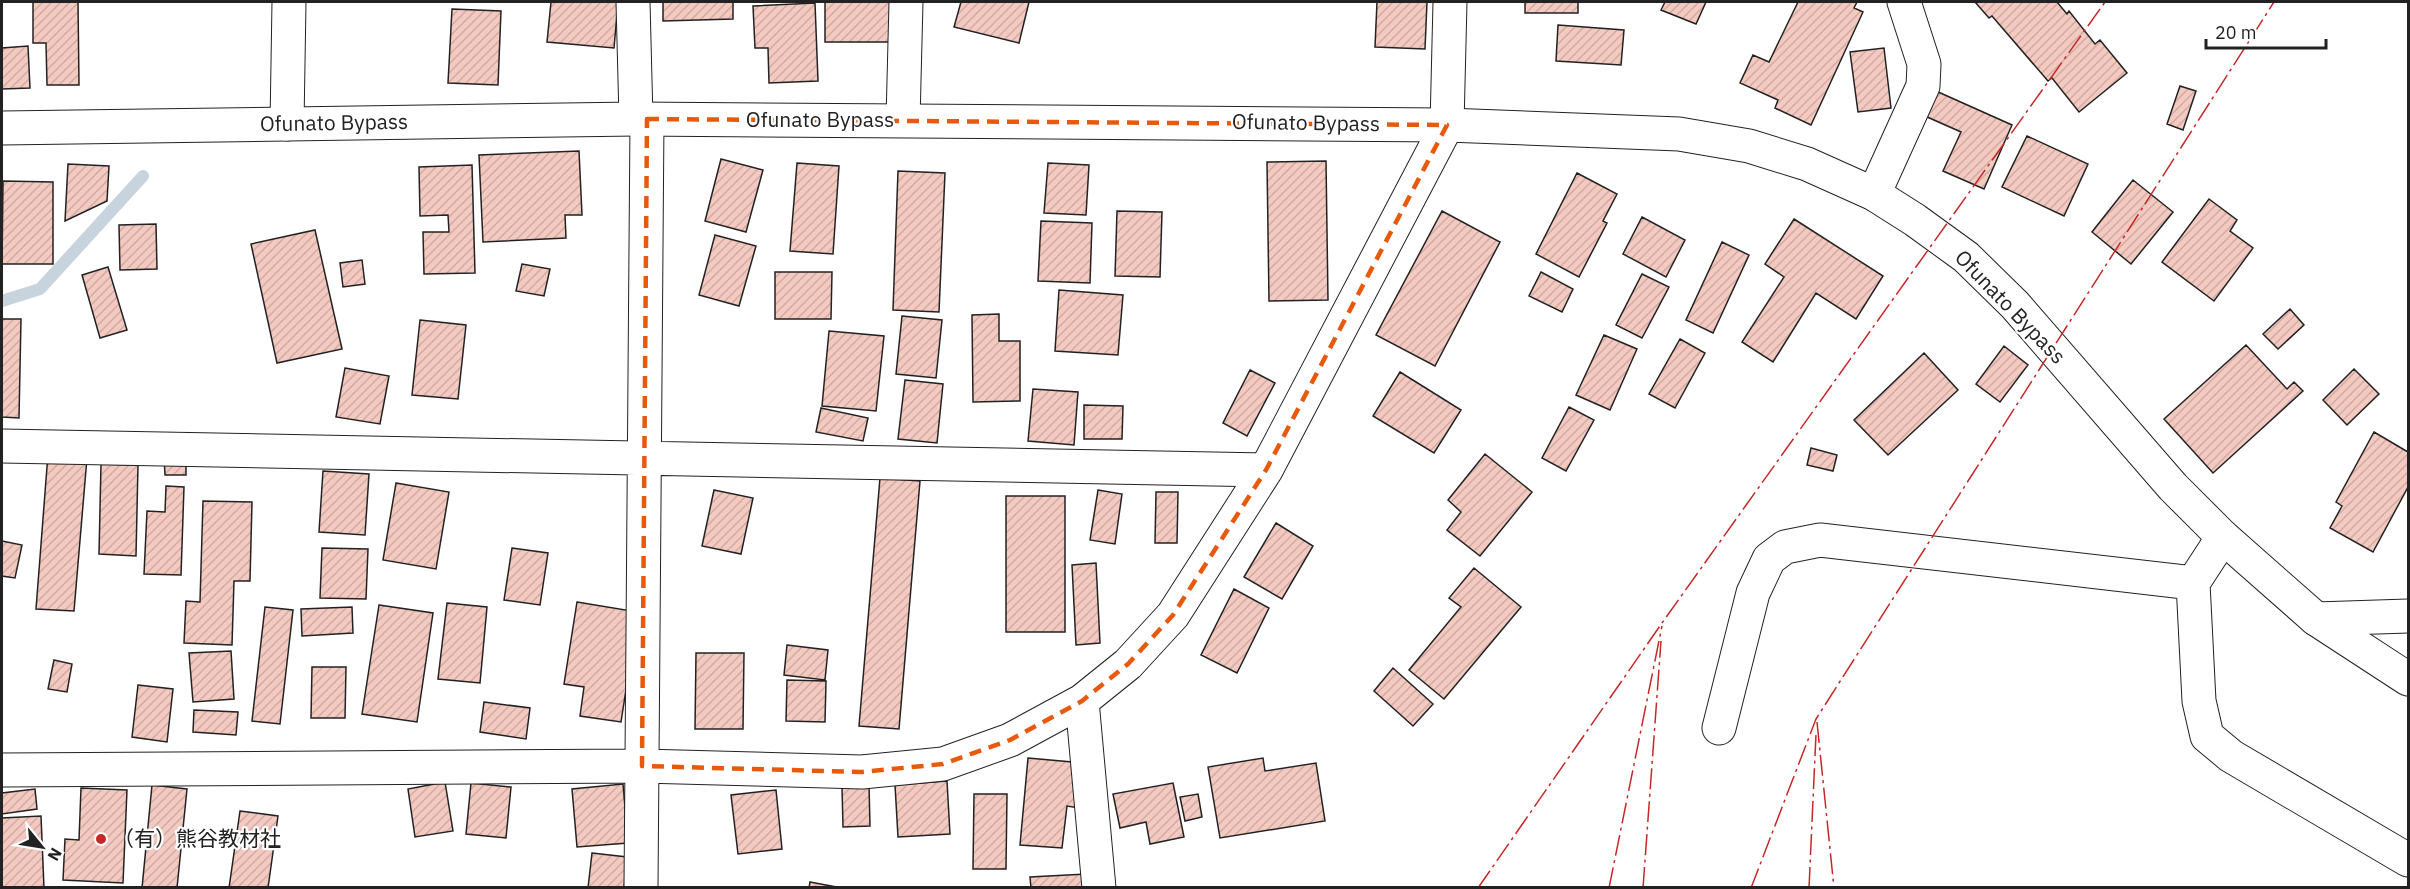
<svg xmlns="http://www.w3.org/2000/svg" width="2410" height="889" font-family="'IBM Plex Sans','Noto Sans JP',sans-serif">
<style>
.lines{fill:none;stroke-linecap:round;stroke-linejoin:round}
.stream{stroke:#c7d3dd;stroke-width:12}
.building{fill:url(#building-hatch);stroke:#222;stroke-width:1.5}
.minor-casing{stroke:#222;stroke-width:35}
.highway-casing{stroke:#222;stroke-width:35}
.minor{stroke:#fff;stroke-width:33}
.highway{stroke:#fff;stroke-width:33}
.power{stroke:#c62828;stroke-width:1.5;stroke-dasharray:21 4.5 3 4.5;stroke-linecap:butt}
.marked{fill:none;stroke:#e8590c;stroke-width:4.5;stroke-dasharray:12 8;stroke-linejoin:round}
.poi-dot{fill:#c62828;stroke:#fff;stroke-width:2}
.labels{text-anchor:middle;stroke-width:4.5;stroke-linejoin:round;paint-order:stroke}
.street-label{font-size:21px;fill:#222;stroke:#fff}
.poi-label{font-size:21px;fill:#222;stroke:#fff;text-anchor:start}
</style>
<defs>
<pattern id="building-hatch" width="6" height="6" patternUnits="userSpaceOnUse" patternTransform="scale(1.5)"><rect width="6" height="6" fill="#f3c9c0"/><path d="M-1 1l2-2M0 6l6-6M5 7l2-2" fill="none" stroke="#d0aca5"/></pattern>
</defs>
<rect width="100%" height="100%" fill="#fff"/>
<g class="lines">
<path class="stream" d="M2,301L40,289L143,176"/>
</g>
<path class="building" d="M33,2H78L79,85H47L46,43H33Z
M551,2H618L614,48L547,42Z
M663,2H733V19L663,21Z
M825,2H897V42H825Z
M961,2H1029L1019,43L954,27Z
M1377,2H1427L1425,49L1375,47Z
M1525,2H1578V13H1525Z
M1665,2H1706L1696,24L1661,10Z
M1798,2H1857L1854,8L1863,12L1811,125L1775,108L1778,100L1740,83L1753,55L1769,62Z
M1975,2H2057L2067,14L2069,11L2095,44L2100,40L2127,73L2079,112L2052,78L2048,81L1992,16L1989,18Z
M815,3L818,81L769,83L768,48H755L753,6Z
M452,9L501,11L498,85L448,83Z
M1558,25L1624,30L1621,65L1556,61Z
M28,46L30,88L2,89V48Z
M1884,48L1891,108L1858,112L1850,52Z
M2180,86L2196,91L2183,130L2167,124Z
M1936,91L2012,125L1984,189L1943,171L1961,132L1925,116Z
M2027,136L2088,164L2064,216L2002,187Z
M579,151L582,215H565L566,238L483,242L479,155Z
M721,159L763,170L746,232L705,221Z
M1326,161L1328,300L1269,301L1267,162Z
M797,163L839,166L833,254L790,251Z
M1048,163L1089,165L1086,215L1044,213Z
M68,164L109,166L107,201L65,221Z
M472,165L475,273L424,274L423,232H449L448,215L420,216L419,167Z
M898,171L945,173L939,312L893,310Z
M1577,173L1617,194L1603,221L1607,223L1579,277L1536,254Z
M2133,180L2173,212L2131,264L2092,232Z
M3,181L53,182V264H2Z
M2209,199L2237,220L2230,231L2253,248L2214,301L2162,262Z
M1117,211L1162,212L1160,277L1115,276Z
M1442,211L1500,242L1435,366L1376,335Z
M1642,217L1685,240L1666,277L1623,254Z
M1794,219L1883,276L1856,319L1816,293L1773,362L1742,342L1784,277L1765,264Z
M1041,221L1092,223L1090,283L1038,281Z
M156,224L157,269L120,270L119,225Z
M315,230L342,349L277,363L251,244Z
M715,235L756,246L739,306L699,295Z
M1722,242L1749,255L1713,333L1686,320Z
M362,260L365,284L343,287L340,263Z
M522,264L550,269L544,296L516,291Z
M108,267L127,330L100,338L82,275Z
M775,272H832L831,319H775Z
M1541,272L1573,289L1562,312L1529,296Z
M1642,274L1669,287L1642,338L1616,325Z
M1059,290L1123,295L1118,355L1055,351Z
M2290,309L2304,325L2278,349L2263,334Z
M999,314V341H1020V401L973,402L972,315Z
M902,316L942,320L936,378L896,374Z
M2,319H21L19,418L2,417Z
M420,320L466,325L458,399L412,395Z
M829,331L884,336L876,411L822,406Z
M1604,335L1637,349L1610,410L1576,395Z
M1680,339L1705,353L1675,408L1649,394Z
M2246,345L2287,389L2294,382L2303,391L2213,473L2164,419Z
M2004,346L2028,365L2000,402L1976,384Z
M1924,353L1958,390L1888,455L1854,420Z
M345,368L389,376L380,424L336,417Z
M2354,369L2379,394L2347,425L2323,400Z
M1250,370L1275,383L1247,436L1223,423Z
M1400,372L1461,410L1434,453L1373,416Z
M905,380L943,384L937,443L898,439Z
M1033,389L1078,392L1074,445L1028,441Z
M1084,405L1123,406L1122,439H1084Z
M1569,407L1594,420L1566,471L1542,458Z
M821,408L868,418L863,441L816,432Z
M2374,432L2408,452V487L2373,552L2330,528L2342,506L2336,502Z
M1811,448L1837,455L1833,471L1807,465Z
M48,454L87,458L74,611L36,609Z
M1485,454L1532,492L1480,556L1447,530L1461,512L1448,500Z
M164,456H186V475H165Z
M101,464L138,465L136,556L99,554Z
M323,471L369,474L365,535L319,532Z
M880,478L920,481L899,729L859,726Z
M396,483L449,492L436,569L383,560Z
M166,486L184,487L181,575L144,574L147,511L165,512Z
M714,490L753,498L741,554L702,546Z
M1098,490L1122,494L1115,544L1090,540Z
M1156,492H1178L1177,543H1155Z
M1006,496H1065V632H1006Z
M203,501L252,502L250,581H234L232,645L184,643L186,601L200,602Z
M1276,523L1313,546L1282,599L1244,577Z
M2,541L22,545L15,578L2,576Z
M322,548L368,549L366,599L320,598Z
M512,548L548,553L540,605L504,600Z
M1096,563L1100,643L1076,645L1072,565Z
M1474,568L1521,607L1444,699L1409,670L1461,607L1449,598Z
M1234,589L1269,608L1237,673L1201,655Z
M577,602L638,612L621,722L580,716L584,687L564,684Z
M447,603L487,607L480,683L438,679Z
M379,605L433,613L417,722L362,714Z
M265,607L293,610L280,724L252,721Z
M352,607L353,633L302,636L301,609Z
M787,645L828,650L825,680L784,675Z
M231,651L234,699L193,702L189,653Z
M696,653H744L743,729H695Z
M54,660L72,664L67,692L48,689Z
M312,667H346L345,718H311Z
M1393,668L1433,704L1413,726L1374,691Z
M787,680L826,681L825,722L786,721Z
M138,685L173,689L167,742L132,737Z
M484,702L530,708L526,739L480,732Z
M194,710L238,712L236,735L193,732Z
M1028,758L1083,763L1079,808L1067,806L1062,848L1020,845Z
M1263,758L1265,771L1316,763L1325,821L1220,838L1208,767Z
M947,781L950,834L898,837L895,785Z
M445,782L453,831L415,837L408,789Z
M471,783L511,787L506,838L466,834Z
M1173,783L1184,837L1150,844L1146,822L1120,828L1113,794Z
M623,784L628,843L577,847L572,789Z
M152,785L187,789L177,888H142Z
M869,785L870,826L843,827L842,787Z
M81,788L127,790L123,883L63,880L65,839L79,840Z
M35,789L37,809L2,814V793Z
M776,790L782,849L738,854L731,795Z
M974,794H1007L1006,869H973Z
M1198,794L1202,817L1185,821L1180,797Z
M240,811L278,816L268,888H229Z
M41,816L44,888H2V818Z
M592,853L627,857L624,888H588Z
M1086,874L1087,888H1031L1030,877Z
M810,882L842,888H809Z"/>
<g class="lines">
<g class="minor-casing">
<path id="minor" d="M633,2L636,119
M903,120L906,2
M287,124L289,2
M1874,194L1923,86L1924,64L1904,2
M2,446L1266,470
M2223,537L2193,583L2199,701L2207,736L2231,756L2408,860
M2316,619L2408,616
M1082,701L1099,888
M1719,728L1753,593L1769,559L1785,547L1820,540L2193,583
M2,770L642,766L862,772L943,764L1010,740L1082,701L1128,664L1173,615L1266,470L1447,125L1450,2
M641,888L647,119"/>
</g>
<g class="highway-casing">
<path id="highway" d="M2,128L636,119L1447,125L1679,134L1749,146L1807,164L1874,194L1915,220L1966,257L2015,305L2173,487L2223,537L2316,619L2408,679"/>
</g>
<use href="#minor" class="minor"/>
<use href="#highway" class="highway"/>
<path class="power" d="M1817,722L1834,888
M1478,888L1662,623L2105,2
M1609,888L1662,626
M1643,888L1661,641
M1751,888L1816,719L2274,2
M1809,888L1816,734"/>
</g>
<path class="marked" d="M647,119L1447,125L1266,470L1173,615L1128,664L1082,701L1010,740L943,764L862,772L642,766Z"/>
<circle class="poi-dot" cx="101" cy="839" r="6"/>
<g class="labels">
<g class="street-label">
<text x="820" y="127">Ofunato Bypass</text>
<text transform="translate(334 123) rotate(-1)" y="7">Ofunato Bypass</text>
<text transform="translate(1306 123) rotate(1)" y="7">Ofunato Bypass</text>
<text transform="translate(2010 307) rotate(46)" y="7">Ofunato Bypass</text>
</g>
<g class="poi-label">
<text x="113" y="846">（有）熊谷教材社</text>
</g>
</g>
<rect width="2410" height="889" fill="none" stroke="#222222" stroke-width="6"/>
<g transform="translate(42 847) rotate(120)" stroke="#ffffff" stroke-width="4.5" paint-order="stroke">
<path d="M0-4.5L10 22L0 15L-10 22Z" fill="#222222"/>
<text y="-9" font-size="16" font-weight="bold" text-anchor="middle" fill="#222222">N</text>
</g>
<path d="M2206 39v9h120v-9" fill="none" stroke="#222222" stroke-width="3"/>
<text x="2215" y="39" font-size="18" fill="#222222" stroke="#ffffff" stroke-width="4.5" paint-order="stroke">20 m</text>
</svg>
